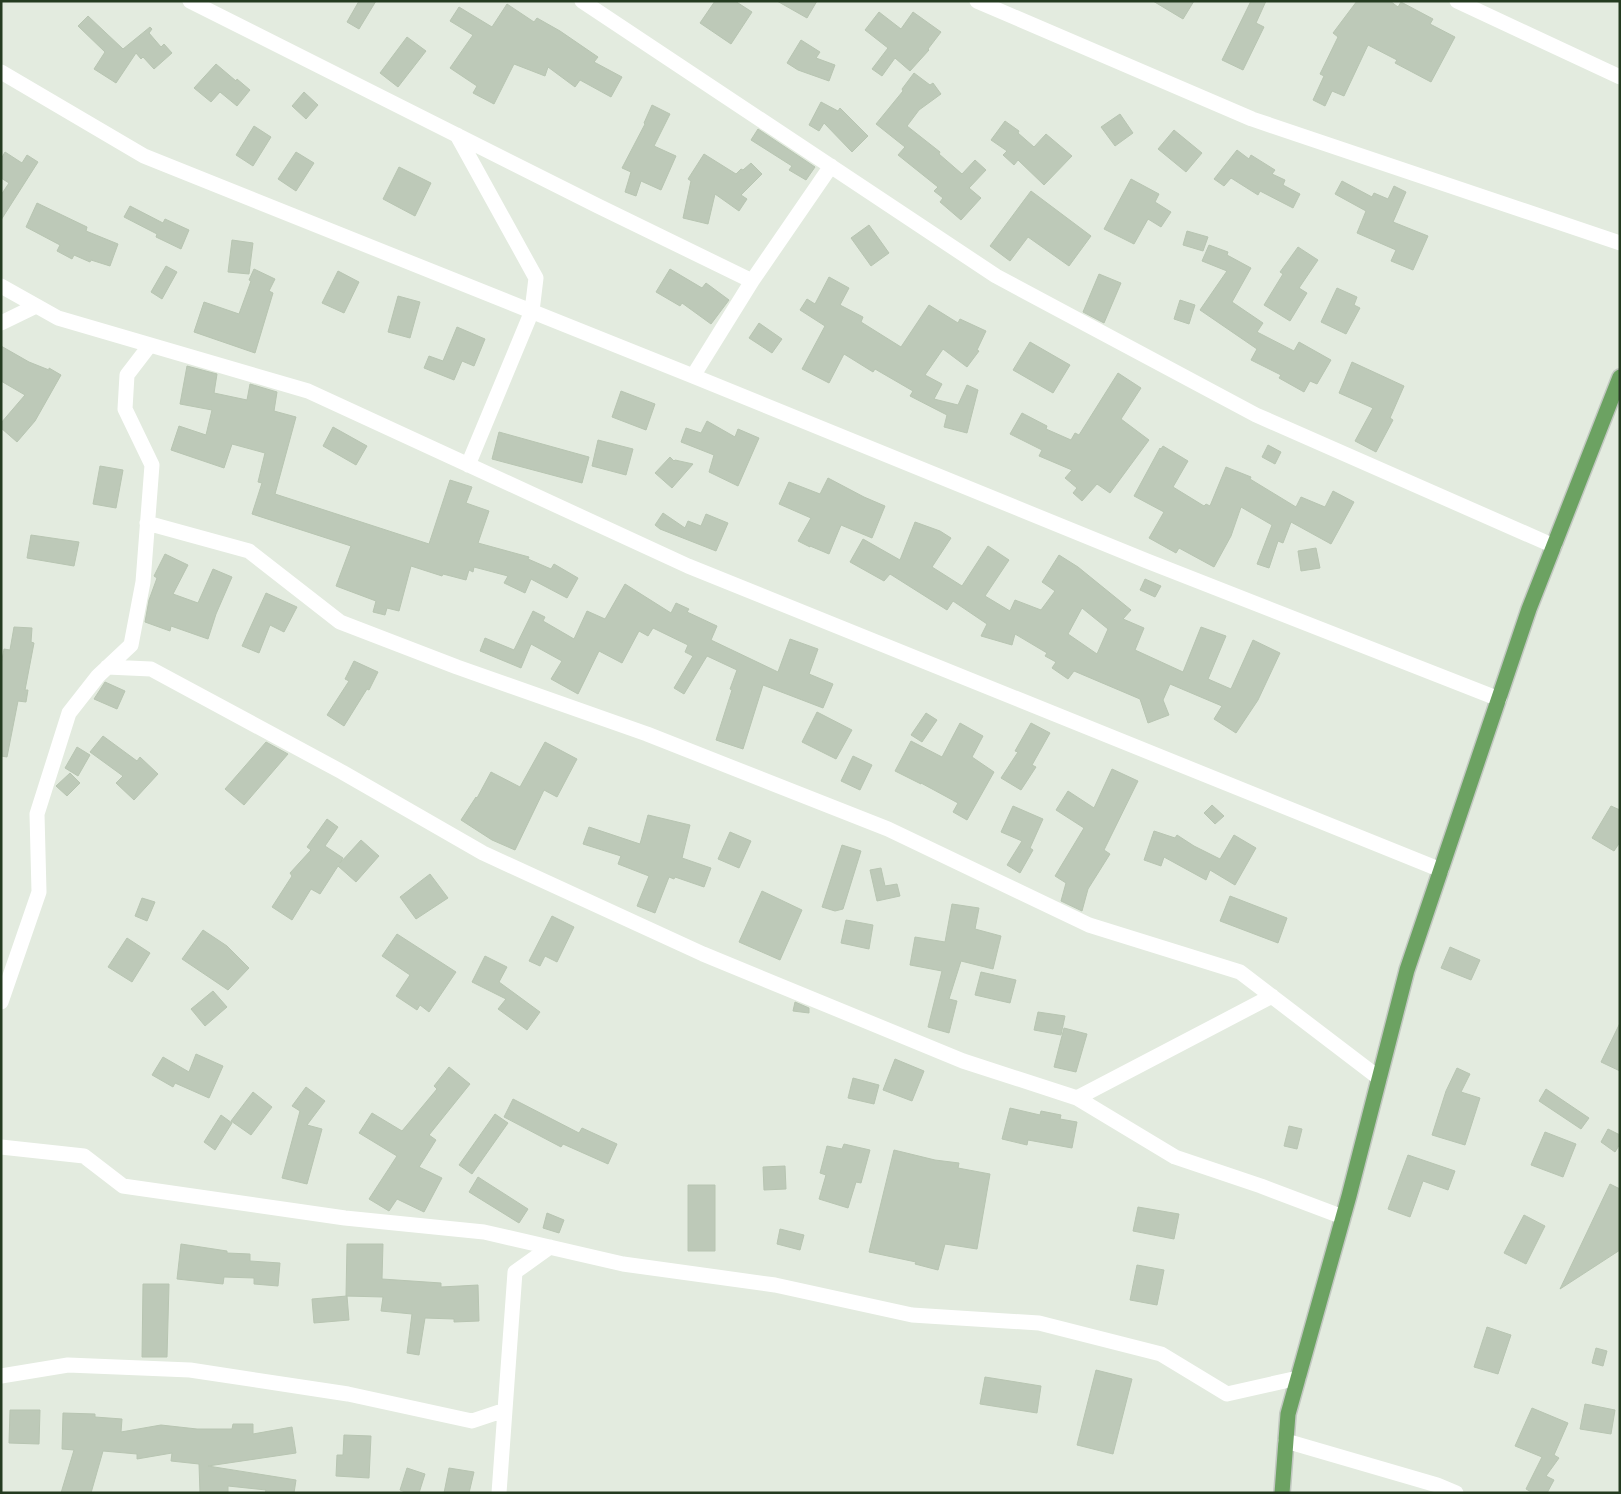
<svg xmlns="http://www.w3.org/2000/svg" width="1621" height="1494" font-family="Inter,sans-serif">
<style>
.building{fill:#bdc9b8;stroke:#b8c5b2;fill-rule:evenodd}
.lines{fill:none;stroke-linecap:round;stroke-linejoin:round}
.major-casing{stroke:#c2c8c1;stroke-width:18}
.minor{stroke:#fff;stroke-width:15}
.major{stroke:#6ca262;stroke-width:15}
</style>
<rect width="100%" height="100%" fill="#e3ebdf"/>
<path class="building" d="M359,1H376L359,29L347,22Z
M715,1H735L752,12L731,44L700,23Z
M777,1H817L807,18Z
M1153,1H1194L1183,19Z
M1251,1H1266L1256,23L1264,27L1243,70L1222,60Z
M1357,1H1390L1398,7L1401,2L1433,19L1430,24L1455,37L1431,82L1395,63L1397,60L1368,45L1344,96L1332,91L1325,106L1313,100L1324,76L1320,74L1338,37L1333,33Z
M507,4L534,22L537,18L560,31L598,57L594,62L622,77L611,97L580,80L575,87L548,67L545,76L514,64L494,104L473,93L477,86L450,68L473,35L450,21L459,7L492,27Z
M879,12L901,29L913,12L941,32L928,49L929,50L910,71L895,58L882,76L872,69L888,48L865,30Z
M88,16L123,49L150,27L152,29L149,33L161,47L164,44L172,53L154,69L143,57L141,59L136,53L116,83L94,69L105,52L78,26Z
M407,37L426,51L398,87L380,73Z
M801,40L820,52L816,58L835,65L829,81L798,70L787,63Z
M216,64L236,81L237,79L250,90L237,106L220,92L211,102L194,88Z
M914,73L930,85L933,83L941,94L919,110L907,126L940,152L939,154L962,174L975,160L986,170L969,188L981,198L961,220L940,202L943,198L934,191L938,187L898,155L905,147L876,124L903,91L902,89Z
M304,92L318,105L306,119L292,106Z
M821,102L838,111L840,108L868,136L852,152L824,123L819,131L809,125Z
M652,105L670,114L654,146L676,156L661,190L641,181L636,196L625,192L631,172L622,168L645,124L644,123Z
M1120,114L1133,133L1115,146L1101,127Z
M1005,121L1019,131L1018,133L1034,147L1046,134L1072,156L1044,185L1018,160L1014,165L1003,155L1007,151L991,140Z
M254,126L271,137L253,166L236,155Z
M758,129L815,167L806,180L789,170L792,166L751,140Z
M1174,130L1202,153L1186,172L1158,149Z
M1237,150L1249,159L1251,155L1275,170L1272,174L1285,180L1283,185L1300,194L1293,208L1260,191L1258,195L1231,178L1224,186L1214,179Z
M5,152L22,163L27,155L38,162L1,220V195L9,183L1,178V159Z
M296,152L314,163L296,191L278,179Z
M704,154L736,174L741,169L743,170L751,163L762,174L741,195L747,199L739,211L715,194L708,224L683,218L691,181L688,179Z
M399,167L431,183L415,216L383,199Z
M1131,179L1159,194L1155,202L1171,212L1161,227L1148,219L1134,244L1104,229Z
M1342,181L1372,197L1374,193L1388,199L1394,186L1406,192L1393,222L1428,236L1413,270L1391,261L1396,250L1357,233L1366,211L1335,194Z
M1031,191L1091,236L1069,266L1028,237L1010,261L990,246Z
M37,203L87,227L86,231L118,244L110,266L91,260L90,262L74,255L72,259L57,251L60,245L26,227Z
M130,206L163,223L165,219L189,230L181,249L156,237L157,234L124,217Z
M869,225L889,253L871,266L851,238Z
M1187,231L1208,237L1203,251L1183,245Z
M232,240L253,243L249,274L228,272Z
M1209,245L1228,252L1227,255L1251,268L1232,302L1263,323L1257,332L1294,351L1299,342L1331,360L1317,384L1310,381L1304,392L1279,378L1281,375L1251,360L1257,349L1200,310L1227,271L1202,261Z
M1298,247L1318,260L1299,288L1307,293L1290,321L1264,305L1283,274L1280,272Z
M166,266L177,272L162,299L151,292Z
M254,269L275,279L269,291L273,293L255,353L194,332L204,302L239,314L251,281L249,280Z
M670,269L702,288L706,283L729,300L711,324L682,303L680,306L656,292Z
M338,271L359,282L344,313L322,303Z
M1099,274L1121,283L1104,323L1083,312Z
M829,277L849,288L840,305L863,317L861,322L901,347L929,305L958,323L960,319L986,331L977,350L979,351L967,367L943,349L925,375L942,384L934,399L958,405L967,385L978,390L967,433L944,427L947,415L910,396L913,391L875,369L873,372L844,354L829,383L802,369L825,326L800,310L807,299L815,304Z
M1337,288L1357,297L1354,305L1360,308L1346,334L1321,322Z
M398,296L420,302L410,338L388,332Z
M1180,300L1195,305L1189,324L1174,319Z
M759,323L782,339L772,353L749,338Z
M457,327L485,339L474,366L462,361L454,380L424,368L429,356L443,361Z
M1030,342L1070,365L1053,393L1013,370Z
M1,346L29,362L49,370V368L61,375L35,421L17,442L1,428V423L25,395L1,381Z
M1352,362L1404,386L1390,418L1393,420L1376,452L1355,441L1373,408L1339,393Z
M187,366L217,374L214,393L247,400L250,384L277,392L274,411L296,417L275,494L429,544L450,480L472,487L466,503L489,511L478,543L529,557L528,559L551,569L554,564L578,578L567,598L531,579L525,593L504,583L508,576L474,567L473,572L469,570L466,580L443,574L442,576L411,566L399,611L387,608L385,615L373,612L376,601L336,586L351,546L252,514L262,483L258,482L265,453L232,444L224,468L171,450L179,426L206,435L212,410L180,404Z
M1118,373L1141,388L1121,419L1149,440L1110,493L1097,484L1082,501L1073,493L1077,488L1065,478L1072,470L1039,456L1042,450L1010,434L1022,413L1047,426L1046,429L1071,440L1075,433L1079,435Z
M621,391L655,404L646,430L612,417Z
M707,421L735,437L738,429L759,438L738,486L709,472L714,455L681,442L686,428L701,433Z
M333,427L367,446L356,465L323,446Z
M499,432L589,457L582,483L492,459Z
M598,440L633,449L626,475L592,466Z
M1268,445L1281,452L1275,464L1262,457Z
M1163,446L1188,461L1173,487L1204,506L1206,504L1210,506L1226,467L1251,477L1250,479L1296,507L1301,497L1325,507L1333,491L1354,502L1331,544L1291,522L1283,543L1278,541L1269,568L1257,564L1272,525L1241,507L1231,536L1214,567L1179,548L1176,553L1149,538L1164,512L1134,496L1160,448L1161,449Z
M670,457L674,461L675,460L693,464L672,488L655,473Z
M100,466L123,470L116,508L93,504Z
M828,478L864,497L885,506L872,538L841,525L829,554L810,546V547L798,541L811,518L779,504L789,482L820,494Z
M663,513L685,528L688,521L701,526L706,514L728,523L716,551L660,529L655,525Z
M915,522L940,531L951,538L932,567L962,586L988,546L1009,560L985,596L1010,611L1015,600L1041,610L1055,591L1042,582L1059,555L1078,567L1131,610L1123,619L1144,628L1135,650L1183,672L1201,627L1226,636L1208,679L1231,689L1253,640L1280,653L1258,700L1236,733L1214,719L1222,706L1170,684L1163,700L1169,715L1148,723L1140,699L1074,671L1068,679L1052,668L1056,662L1045,656L1047,653L1015,634L1012,645L981,636L987,624L953,601L947,610L890,574L884,581L850,562L863,539L900,560ZM1082,608L1108,629L1097,654L1068,634Z
M31,535L79,542L74,566L27,558Z
M1316,548L1320,568L1301,571L1298,551Z
M165,554L188,565L173,594L198,603L213,569L232,577L216,614L208,639L171,626L170,631L145,622L149,600L157,578L154,576Z
M1145,579L1161,586L1155,597L1140,590Z
M625,584L671,613L676,603L689,609L687,612L717,626L711,640L778,672L790,639L818,649L809,674L833,684L823,708L763,685L743,749L716,740L732,690L730,689L737,670L707,656L684,694L674,688L693,656L685,652L688,645L653,628L648,636L639,631L622,663L599,651L578,694L551,679L562,661L531,644L521,668L480,651L485,638L514,650L533,611L545,617L543,621L574,639L587,611L605,619Z
M266,593L297,607L284,632L270,625L259,653L242,646Z
M14,627L32,628L31,642L34,643L25,690H28L26,702L18,701L7,757L1,756V665L4,649L10,650Z
M354,661L378,672L369,690L367,689L344,726L327,715L349,681L345,679Z
M105,682L125,691L117,709L94,699Z
M817,712L852,730L836,759L802,742Z
M926,713L937,720L922,742L911,735Z
M960,723L983,736L972,757L994,772L967,820L953,812L958,803L921,783V784L895,771L911,741L942,757Z
M1031,723L1050,733L1032,765L1036,767L1021,790L1001,778L1018,752L1015,751Z
M103,736L137,761L140,757L158,774L134,800L116,783L123,776L90,752Z
M266,742L288,754L244,805L225,789Z
M545,742L577,759L557,797L544,790L515,850L492,840L461,820L476,797L477,798L491,772L520,787Z
M77,747L90,755L78,776L65,768Z
M853,756L872,765L860,790L841,781Z
M1112,769L1138,781L1104,850L1110,854L1088,889L1082,911L1061,901L1066,883L1055,876L1084,828L1056,810L1068,791L1094,808Z
M70,773L80,783L67,796L56,786Z
M1212,805L1224,816L1215,824L1204,813Z
M1013,806L1043,819L1030,848L1033,850L1020,873L1007,865L1022,841L1001,832Z
M1611,806L1620,810V842L1614,851L1592,838Z
M648,815L690,825L682,858L711,868L704,887L675,877L674,879L669,877L655,913L637,906L649,876L618,864L621,856L583,844L589,827L640,844Z
M327,819L338,827L325,846L343,858L340,863L361,840L379,856L356,882L338,866L320,894L311,889L292,920L272,907L292,876L290,873L311,850L307,847Z
M1154,831L1175,838L1177,835L1194,846L1220,859L1234,835L1256,848L1235,885L1210,870L1206,880L1164,857L1161,866L1144,860Z
M730,832L751,841L739,868L718,859Z
M842,845L861,851L843,909L835,911L822,907Z
M881,868L885,886L897,884L900,896L877,901L870,870Z
M430,874L448,898L416,919L400,897Z
M762,891L802,910L780,960L739,942Z
M1230,896L1287,918L1278,943L1220,921Z
M142,898L155,902L147,921L135,916Z
M952,904L979,908L975,929L1001,936L993,969L961,961L949,999L957,1001L949,1033L928,1027L942,971L910,965L915,937L945,942Z
M552,916L574,927L557,962L545,956L540,966L529,961Z
M846,920L873,925L869,949L841,943Z
M203,930L227,946L249,968L228,990L182,959Z
M397,934L456,972L429,1012L420,1005L417,1010L396,996L410,975L382,956Z
M127,938L150,953L132,982L108,967Z
M1450,947L1480,960L1471,980L1441,968Z
M485,956L507,967L499,982L540,1012L527,1030L498,1009L506,999L472,982Z
M981,972L1016,980L1010,1003L975,995Z
M213,991L227,1007L205,1026L191,1009Z
M795,1002L809,1008V1013L793,1011Z
M1038,1012L1065,1016L1061,1035L1034,1030Z
M1620,1023V1071L1601,1062Z
M1064,1028L1087,1034L1076,1072L1054,1067Z
M196,1054L223,1066L209,1098L175,1083L173,1087L152,1075L163,1057L189,1072Z
M895,1059L924,1071L912,1101L883,1090Z
M449,1067L470,1084L429,1135L436,1140L419,1167L442,1178L424,1212L397,1199L389,1211L369,1199L397,1156L359,1133L372,1113L402,1131L437,1089L434,1086Z
M1457,1068L1470,1074L1461,1092L1480,1098L1465,1145L1432,1135L1446,1091Z
M853,1078L879,1085L874,1104L848,1098Z
M306,1087L325,1101L307,1125L322,1129L307,1184L282,1178L300,1111L292,1106Z
M1546,1089L1589,1118L1581,1129L1539,1101Z
M253,1092L272,1107L251,1135L231,1121Z
M513,1099L579,1133L582,1128L617,1144L608,1164L563,1144L561,1147L504,1117Z
M1010,1108L1040,1115L1041,1111L1061,1115L1060,1119L1077,1122L1072,1148L1028,1140L1027,1145L1002,1139Z
M495,1114L508,1123L472,1174L459,1165Z
M221,1115L232,1123L215,1150L204,1142Z
M1289,1126L1302,1129L1297,1149L1284,1146Z
M1608,1129L1620,1135V1144L1615,1152L1601,1142Z
M1545,1132L1576,1144L1563,1177L1531,1165Z
M844,1144L870,1150L861,1183L856,1182L848,1208L819,1199L826,1175L820,1173L827,1146L842,1149Z
M894,1150L935,1160L959,1163L958,1168L990,1174L977,1249L945,1244L938,1270L915,1264L916,1262L869,1252Z
M1408,1155L1455,1171L1448,1190L1423,1181L1410,1217L1388,1209Z
M785,1166L786,1189L764,1190L763,1167Z
M478,1177L528,1209L519,1223L469,1192Z
M1610,1184L1620,1189V1250L1560,1289Z
M688,1185H715V1251H688Z
M1138,1207L1179,1214L1174,1239L1133,1231Z
M547,1213L564,1220L559,1233L543,1228Z
M1524,1215L1545,1226L1526,1264L1504,1253Z
M780,1229L804,1235L800,1250L777,1244Z
M181,1244L227,1251V1253L250,1254V1261L280,1263L278,1286L254,1284V1278L224,1277L223,1284L177,1279Z
M347,1244H383L382,1279L441,1283V1287L478,1285L479,1321L454,1322V1319L425,1318L419,1355L407,1353L412,1314L381,1311L383,1297L346,1296Z
M1137,1265L1164,1270L1157,1305L1130,1300Z
M143,1284H169L167,1357H142Z
M347,1296L349,1320L314,1323L312,1299Z
M1487,1327L1511,1335L1498,1374L1474,1367Z
M1596,1348L1607,1351L1603,1366L1592,1363Z
M1096,1370L1132,1379L1113,1454L1077,1445Z
M985,1377L1041,1386L1037,1413L980,1404Z
M1585,1404L1615,1410L1611,1434L1580,1429Z
M1532,1408L1568,1423L1554,1455L1559,1458L1546,1476L1554,1480L1547,1493H1533L1526,1489L1542,1457L1515,1446Z
M10,1410H40L39,1444L9,1443Z
M63,1413L95,1414V1417L122,1419L121,1432L161,1425L197,1429H232L233,1424H253V1434L292,1427L296,1453L208,1466L296,1480L294,1493H265L266,1490L228,1486V1493H200L199,1464L171,1461L172,1453L137,1459V1454L103,1451L91,1493H61L74,1450L62,1449Z
M344,1435L371,1436L369,1478L336,1476L337,1455H343Z
M407,1468L425,1474L419,1493H408L400,1490Z
M449,1468L474,1472L469,1493H444Z"/>
<g class="lines">
<g class="major-casing">
<path id="major" d="M1282,1493L1288,1414L1349,1196L1407,970L1529,609L1620,377"/>
</g>
<path class="minor" d="M190,1L598,206L752,281
M582,1L996,276L1256,415L1554,546
M977,1L1252,119L1620,243
M1457,1L1620,77
M1,72L144,156L693,376L1147,561L1499,699
M457,135L536,278L532,311L468,465
M1,286L58,318L308,391L688,566L1441,870
M1,323L36,306
M693,376L752,281L831,166
M147,523L249,551L340,622L457,667L647,734L888,829L1089,925L1240,972L1379,1078
M107,667L151,669L342,772L483,853L703,954L963,1061L1077,1098L1175,1157L1261,1186L1343,1217
M1,1002L39,892L37,814L69,713L98,676L131,645L143,582L152,465L125,409L127,375L150,345
M1077,1098L1272,996
M1,1147L84,1156L123,1186L345,1218L484,1232L623,1264L775,1285L912,1315L1039,1323L1161,1354L1227,1394L1298,1378
M1,1376L68,1365L190,1370L348,1394L472,1421L505,1410
M1286,1441L1437,1485L1456,1493
M499,1493L515,1272L550,1247"/>
<use href="#major" class="major"/>
</g>
<rect width="1621" height="1494" fill="none" stroke="#243b20" stroke-width="5"/>
</svg>
